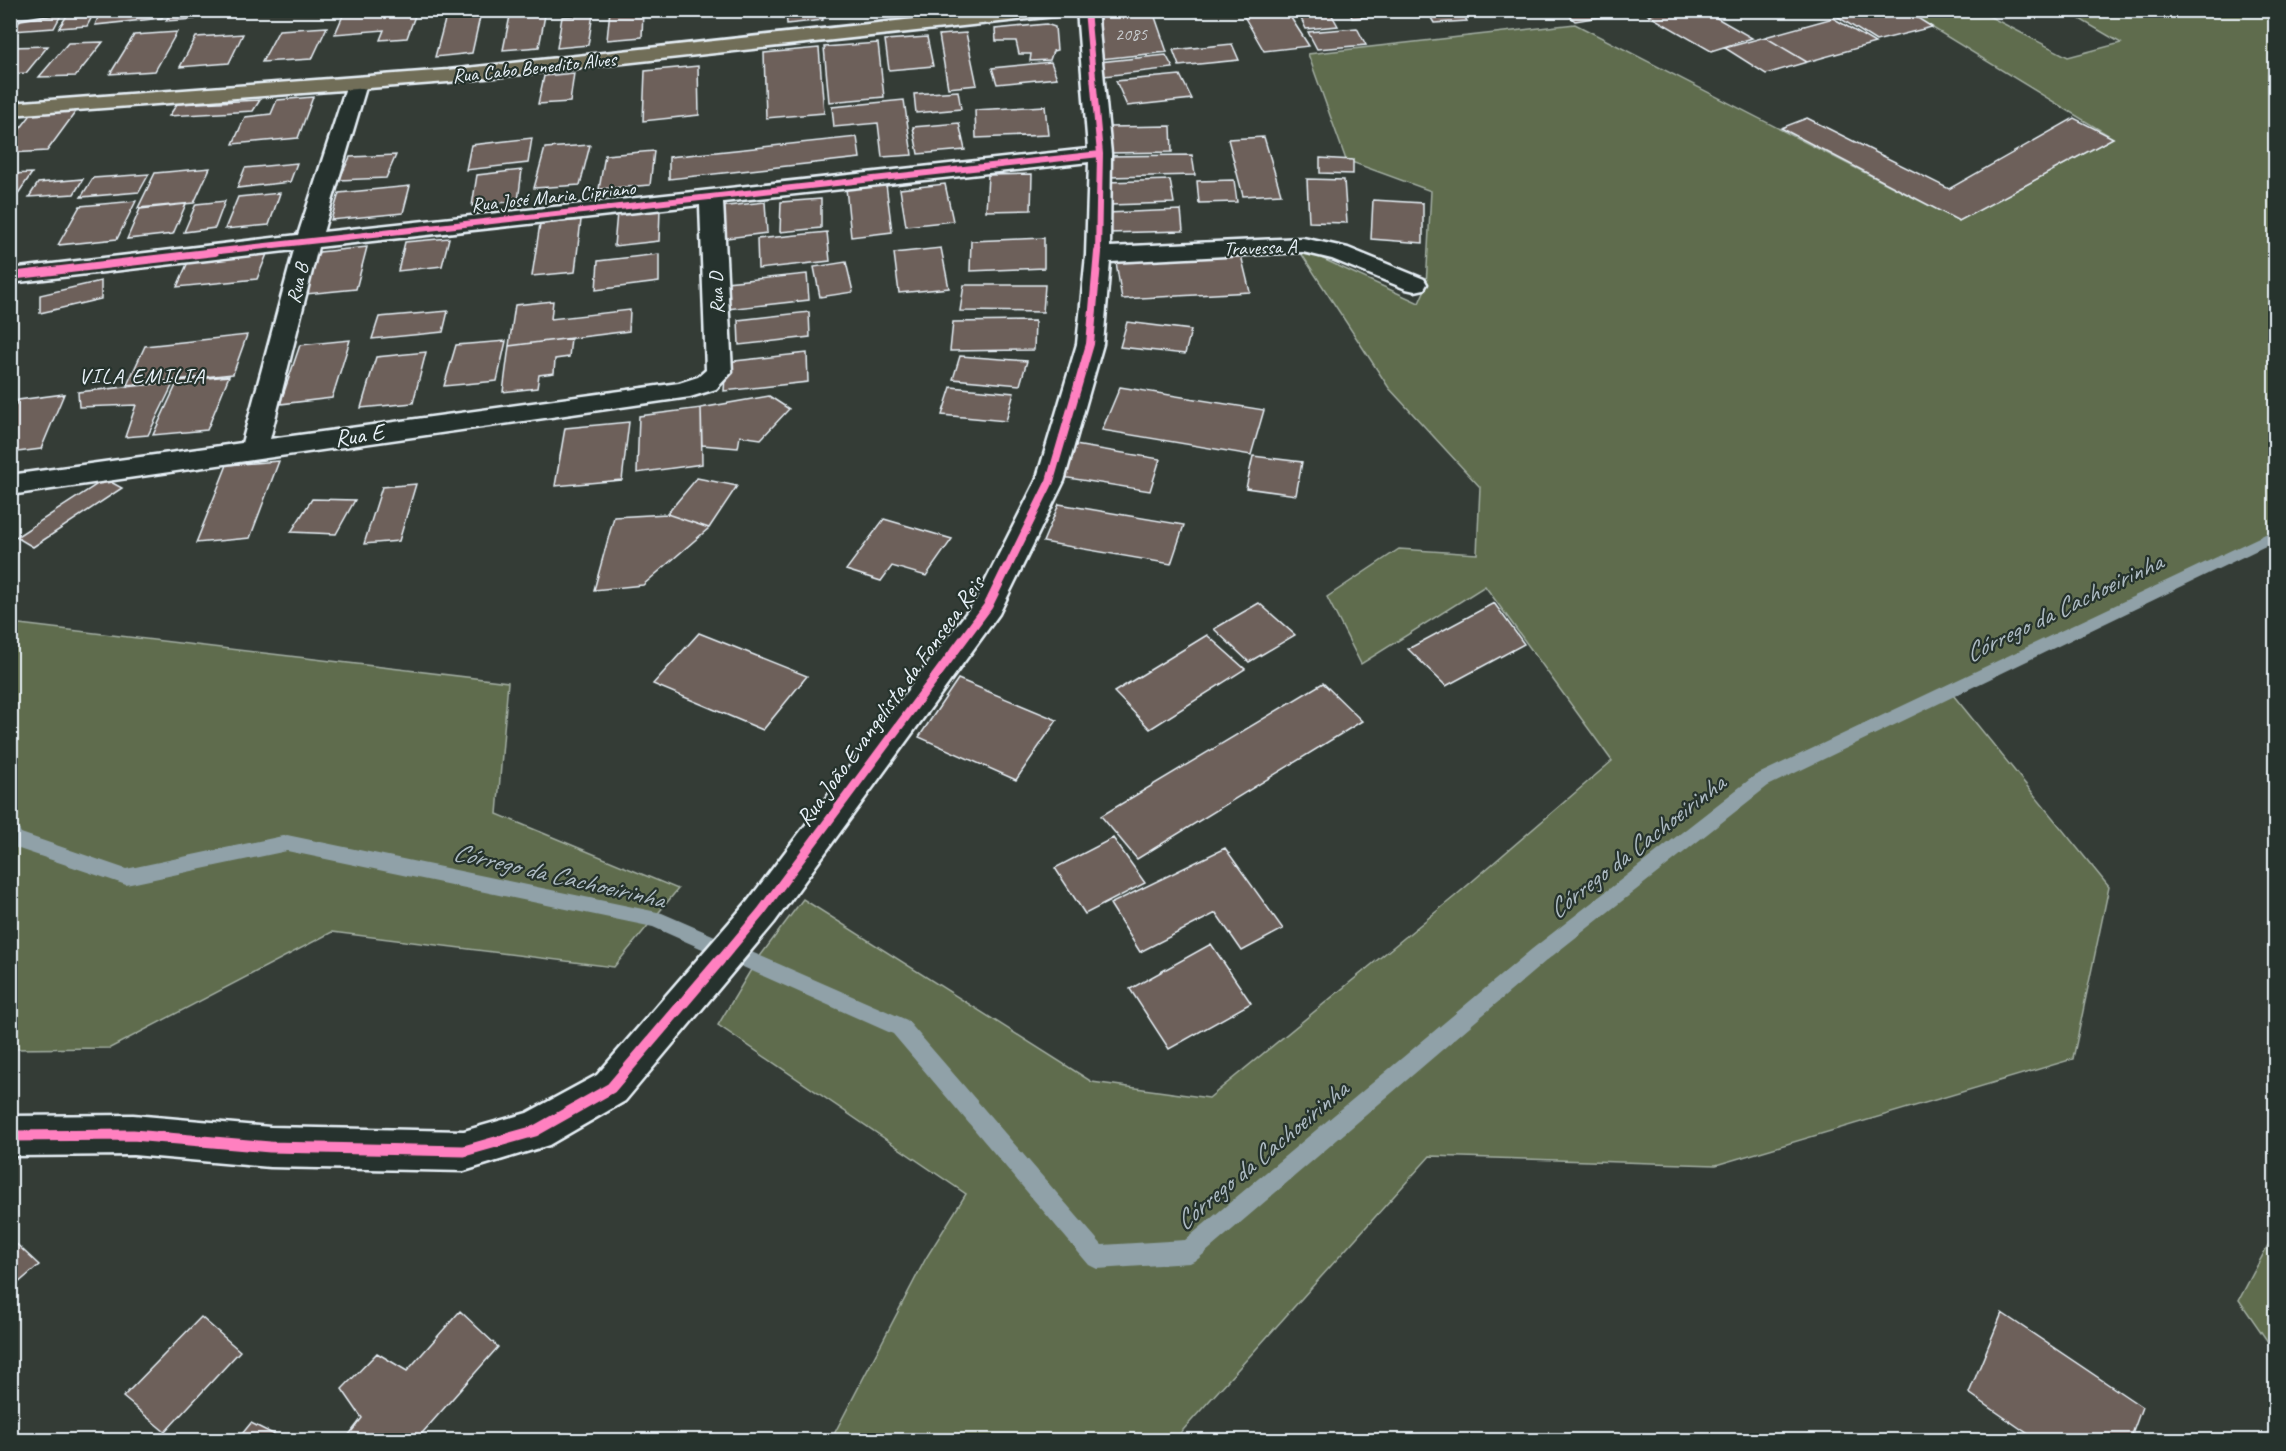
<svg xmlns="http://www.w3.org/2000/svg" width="2286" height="1451" font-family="Caveat,sans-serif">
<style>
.green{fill:#5e6c4e;stroke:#a3aea3;stroke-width:1.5}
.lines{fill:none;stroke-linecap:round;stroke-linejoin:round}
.stream{fill:#90a1a8;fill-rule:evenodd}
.building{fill:#6d605a;stroke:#e8f1f8;stroke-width:1.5}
.minor-casing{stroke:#e8f1f8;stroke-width:5}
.major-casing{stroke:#e8f1f8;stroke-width:5}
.minor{fill:#26332d;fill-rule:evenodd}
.major{fill:#716e59;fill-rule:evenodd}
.cycleway-far3-casing{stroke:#26332d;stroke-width:8}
.cycleway-far2-casing{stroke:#26332d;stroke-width:10}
.cycleway-far1-casing{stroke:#26332d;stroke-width:13}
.cycleway-casing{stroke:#26332d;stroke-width:15}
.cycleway-far3{stroke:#ff80c0;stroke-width:6}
.cycleway-far2{stroke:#ff80c0;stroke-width:8}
.cycleway-far1{stroke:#ff80c0;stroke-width:9}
.cycleway{stroke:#ff80c0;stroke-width:11}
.labels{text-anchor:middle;stroke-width:4.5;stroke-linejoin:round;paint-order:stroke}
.far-number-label{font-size:18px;fill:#c9cdd0}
.far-street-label{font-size:20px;fill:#e8f1f8;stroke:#26332d}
.far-neighbourhood-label{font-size:22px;letter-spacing:1.5px;fill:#e8f1f8;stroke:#26332d}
.street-label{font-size:24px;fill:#e8f1f8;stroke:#26332d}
.water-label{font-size:26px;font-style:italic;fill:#adbbc3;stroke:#26332d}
</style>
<rect width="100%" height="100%" fill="#343c36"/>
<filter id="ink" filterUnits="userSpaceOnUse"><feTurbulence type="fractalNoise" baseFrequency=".0167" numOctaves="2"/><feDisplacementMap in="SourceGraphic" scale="12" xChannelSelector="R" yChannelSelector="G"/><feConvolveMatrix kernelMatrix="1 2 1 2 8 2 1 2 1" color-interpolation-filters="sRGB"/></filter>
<g filter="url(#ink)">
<path class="green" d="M1905,11H1979L2068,57L2121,43L2066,11H2275V534L1949,690L2109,887L2073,1059L1716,1165L1430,1156L1174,1440H831L926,1258L966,1194L718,1025L755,963L803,899L1092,1082L1209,1098L1454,897L1612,761L1485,586L1361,664L1327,597L1399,549L1477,554L1480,487L1389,388L1297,247L1419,303L1426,287L1431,191L1346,160L1308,54L1575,24L1959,221L2113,138Z
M11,623L508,682L497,814L678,889L614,967L332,932L110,1048L11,1049Z
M2275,1232L2276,1352H2275L2239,1300Z"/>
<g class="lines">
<path class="stream" d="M2276,529V541L1768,786L1546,961L1198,1259L1190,1263L1097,1269L1089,1265L893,1034L653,927L287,851L126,885L10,846V823L17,825L21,833L126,869L287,835L662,913L907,1020L1102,1245L1185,1240L1532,949L1754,776Z"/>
</g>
<path class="building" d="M101,10H165L162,18L95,25Z
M172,10H199L195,19L166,21Z
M417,10L407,38L380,40L384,30L335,34L345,11Z
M546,10L539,47L503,50L511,11Z
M610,10H643L642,37L607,40Z
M786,10H822L823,20L787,24Z
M1286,10L1309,46L1264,51L1241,11Z
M1297,10H1329L1338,26L1306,29Z
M1349,10H1389L1391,15L1352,18Z
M1398,10H1461L1467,21L1434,23L1427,11Z
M1563,10H1623L1625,13L1575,21Z
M1663,10H1703L1752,38L1711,51L1648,15Z
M1827,10H1905L1932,27L1876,41Z
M95,11L87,26L59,28L68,14Z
M1153,11L1167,52L1101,59L1100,17Z
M593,14L588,45L557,48L562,17Z
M61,15L54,28L13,31L21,19Z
M480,17L472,53L435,57L445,20Z
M1833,18L1875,43L1807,62L1765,37Z
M1046,24L1055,27L1057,50L1053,51L1050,60L1030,61L1031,54H1019L1016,41H996L995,29Z
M327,27L312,59L262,62L279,30Z
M1357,28L1366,45L1317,49L1308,32Z
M177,32L155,71L110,74L134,35Z
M966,33L977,85L948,88L939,35Z
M243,34L229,63L180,67L196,37Z
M927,37L933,66L889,70L885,40Z
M1765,37L1807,62L1766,74L1725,48Z
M103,42L76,76L39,77L68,43Z
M878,43L884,97L829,102L824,47Z
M1232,44L1239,60L1179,66L1173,50Z
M48,46L26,73L10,74V47Z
M819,48L824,113L766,118L764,53Z
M1166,55L1173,68L1104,76L1099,62Z
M1051,62L1057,78L997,84L992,68Z
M698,66L699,115L643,121L645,71Z
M574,73L570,102L538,104L544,76Z
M1180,75L1192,99L1127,106L1116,81Z
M958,91L961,109L916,113L914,94Z
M313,97L298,138L233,144L245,117L271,114L277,100Z
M260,100L253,111L169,116L177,104Z
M904,100L912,155L882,157L878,123L834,127L832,107Z
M1045,106L1048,135L976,138L975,110Z
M77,110L47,151L10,153V142L33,112Z
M1807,118L1949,189L2074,118L2113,138L1959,221L1781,128Z
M959,123L965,150L918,154L913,127Z
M1171,126L1172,152L1108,153V127Z
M857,137L860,158L669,179V157Z
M1264,137L1281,194L1243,196L1228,139Z
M532,138L528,163L466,170L471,145Z
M590,145L580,185L534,188L545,148Z
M654,151L650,185L599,189L605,155Z
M396,155L386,178L339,180L350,157Z
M1192,155L1195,175L1108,177L1107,156Z
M1320,158L1353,160V174L1320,173Z
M297,163L290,182L237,188L245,168Z
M210,168L194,203L138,208L155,173Z
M522,170L518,201L472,206L477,175Z
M32,173L15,198L10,199V174Z
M149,174L139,192L81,197L93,178Z
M1032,174L1031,210L986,211L988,175Z
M83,179L74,194L29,197L38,183Z
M1307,179L1344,180L1347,223L1309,222Z
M1170,180L1174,203L1109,205L1107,182Z
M1234,180L1237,202L1199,203L1197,181Z
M886,184L892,232L851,237L846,188Z
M945,184L953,221L906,226L900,189Z
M410,186L403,213L331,220L339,193Z
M280,193L269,225L225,229L238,197Z
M821,199V228L780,232L781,202Z
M1373,200L1423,203V243L1371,239Z
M136,201L117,239L58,245L80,206Z
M225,201L215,228L184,232L196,204Z
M765,202L767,233L719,239L718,207Z
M186,204L173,234L127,239L140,209Z
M660,208L659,241L614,246L617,213Z
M1181,210L1183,231L1107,233L1106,213Z
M581,220L575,272L532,276L540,224Z
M827,232L830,261L758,269L757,239Z
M449,238L442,266L398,271L405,242Z
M1044,238V268L970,271L971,241Z
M367,247L356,289L306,294L319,252Z
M941,248L949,288L899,293L894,253Z
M267,254L257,279L177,287L188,262Z
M659,254V282L596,290L598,261Z
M1241,255L1250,292L1122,299L1116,262Z
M846,262L853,292L820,297L814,267Z
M807,274L809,300L727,309L726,282Z
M101,281V299L40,313V295Z
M964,285H1045L1043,312L960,311Z
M553,301L551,319L630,310L629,331L509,346L515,305Z
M448,311L443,332L372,339L379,317Z
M809,312L810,337L739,345L738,320Z
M1035,321L1034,350L950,351L953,322Z
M1127,322L1191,330L1185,354L1120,347Z
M247,335L233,374L127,385L145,346Z
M571,338L569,357L555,359L554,373L539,375L537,388L503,392L509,346Z
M350,340L332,398L280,404L300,345Z
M506,341L497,381L444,386L456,345Z
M426,352L413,403L361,408L376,357Z
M807,353L808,382L724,391L726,362Z
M960,356L1027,361L1020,385L953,379Z
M229,376L207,430L153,435L178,381Z
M174,382L148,435L125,437L136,405L79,407L78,392Z
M951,387L1014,393L1006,421L942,415Z
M1120,387L1264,410L1251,455L1102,430Z
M64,394L41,449L10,453V416L18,400Z
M769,396L789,409L761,439L740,436L738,448L702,445L701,408Z
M701,408L702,464L637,473L639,416Z
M629,422L622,480L555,486L565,428Z
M1075,445L1160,459L1150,491L1062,477Z
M1253,456L1302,462L1296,495L1246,488Z
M279,461L250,538L196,543L227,465Z
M697,478L737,486L709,528L667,514Z
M105,479L122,488L33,547L16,537Z
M416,484L399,541L364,544L382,487Z
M312,499L355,500L336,534L291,532Z
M1059,504L1184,525L1171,564L1043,542Z
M667,514L709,528L643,585L594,590L614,517Z
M884,519L952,539L926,576L892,566L881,581L846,570Z
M1259,603L1295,635L1249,662L1214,629Z
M1494,603L1524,644L1446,686L1408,649Z
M699,633L807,676L763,730L653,684Z
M1207,635L1245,669L1150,729L1114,692Z
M958,679L1057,720L1016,780L919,737Z
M1323,683L1362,721L1137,859L1101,816Z
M1113,838L1145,883L1085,914L1055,868Z
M1225,848L1283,929L1242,951L1216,913L1140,952L1110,904Z
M1211,944L1251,1003L1169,1049L1130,989Z
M10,1238L39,1265L10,1290Z
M460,1311L498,1347L416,1440H345L362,1418L342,1389L377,1353L407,1371Z
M2002,1313L2142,1407L2130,1440H2037L1969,1393Z
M201,1317L240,1351L165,1432L123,1397Z
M251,1423L285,1440H237Z"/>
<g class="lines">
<g class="minor-casing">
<path id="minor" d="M10,10H49L47,14L10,20Z
M1077,10H1097L1111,154L1110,247L1303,238L1348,248L1424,279L1427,284L1424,289L1415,291L1406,289L1332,259L1303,252L1110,262L1103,344L1064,481L999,614L774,923L625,1101L549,1145L464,1171L270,1167L133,1155L10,1156V1116L133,1115L270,1127L464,1131L527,1113L597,1075L748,901L976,600L1036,481L1077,344L1086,255L1089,162L723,202L732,372L716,389L690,397L10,495V475L242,443L294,250L10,283V269L298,235L347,84L350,80L357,78L364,80L367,84L323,232L1088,149ZM700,205L706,370L698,377L679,383L270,439L318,247Z"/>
</g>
<g class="major-casing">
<path id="major" d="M996,10H1064L1062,14L1055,16L448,82L10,115V103L448,70Z"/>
</g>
<use href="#minor" class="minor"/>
<use href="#major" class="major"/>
<g class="cycleway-far3-casing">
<path id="cycleway-far3" d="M1087,10L1100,154L1098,253
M202,253L1100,154"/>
</g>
<g class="cycleway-far2-casing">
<path id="cycleway-far2" d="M10,276L215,252
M1007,569L1050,481L1090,344L1098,252"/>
</g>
<g class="cycleway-far1-casing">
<path id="cycleway-far1" d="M719,962L761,912L988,606L1007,567"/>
</g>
<g class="cycleway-casing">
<path id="cycleway" d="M10,1136L133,1135L270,1147L464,1151L535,1131L611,1088L720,960"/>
</g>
<use href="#cycleway-far3" class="cycleway-far3"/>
<use href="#cycleway-far2" class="cycleway-far2"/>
<use href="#cycleway-far1" class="cycleway-far1"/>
<use href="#cycleway" class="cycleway"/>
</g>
</g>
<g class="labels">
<g class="far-number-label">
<text x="1131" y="40">2085</text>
</g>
<g class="far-street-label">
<text transform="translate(534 67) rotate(-6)" y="7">Rua Cabo Benedito Alves</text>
<text transform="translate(553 196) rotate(-6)" y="7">Rua José Maria Cipriano</text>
<text transform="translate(1260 247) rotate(-2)" y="7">Travessa A</text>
<text transform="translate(297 283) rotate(-76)" y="7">Rua B</text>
<text transform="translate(716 293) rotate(-92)" y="7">Rua D</text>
</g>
<g class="far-neighbourhood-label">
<text x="142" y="383">VILA EMILIA</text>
</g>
<g class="street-label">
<text transform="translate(359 435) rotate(-8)" y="8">Rua E</text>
<text transform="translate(890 701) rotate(-54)" y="8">Rua João Evangelista da Fonseca Reis</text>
</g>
<g class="water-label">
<text transform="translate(2063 607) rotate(-26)" y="9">Córrego da Cachoeirinha</text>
<text transform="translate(1636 846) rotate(-38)" y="9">Córrego da Cachoeirinha</text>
<text transform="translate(559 875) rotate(13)" y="9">Córrego da Cachoeirinha</text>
<text transform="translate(1261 1155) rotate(-40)" y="9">Córrego da Cachoeirinha</text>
</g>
</g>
<rect width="2286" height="1451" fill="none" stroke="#26332d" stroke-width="36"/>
<rect x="18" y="18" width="2250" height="1415" fill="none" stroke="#e8f1f8" stroke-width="2" filter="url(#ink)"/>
</svg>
